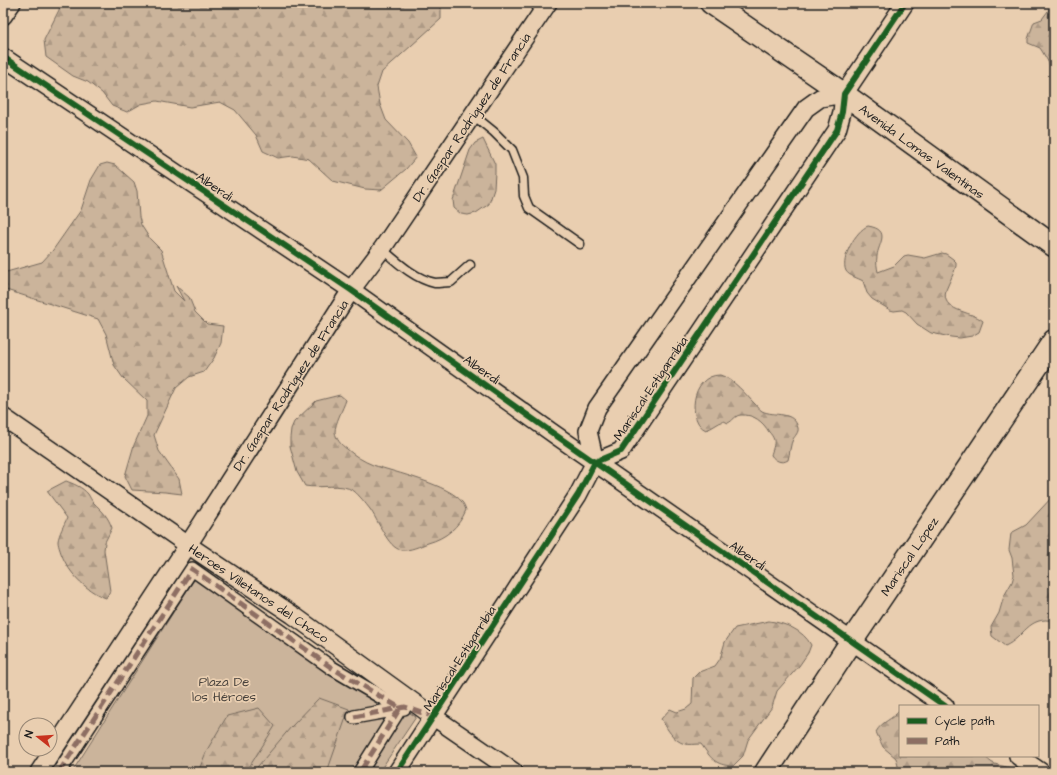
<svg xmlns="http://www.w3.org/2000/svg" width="1057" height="775" font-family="'Architects Daughter',sans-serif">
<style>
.green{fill:#cbb49b;stroke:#74685c}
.forest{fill:url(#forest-firs);stroke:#74685c}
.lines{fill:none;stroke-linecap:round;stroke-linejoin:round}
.service-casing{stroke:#1c1c1c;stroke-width:11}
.pedestrian-casing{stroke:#1c1c1c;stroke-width:16}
.minor-casing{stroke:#1c1c1c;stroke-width:20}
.tertiary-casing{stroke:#1c1c1c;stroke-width:24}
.secondary-casing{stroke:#1c1c1c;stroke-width:25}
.service{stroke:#e9ceb0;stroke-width:8}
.pedestrian{stroke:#e9ceb0;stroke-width:13}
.minor{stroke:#e9ceb0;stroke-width:17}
.tertiary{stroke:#e9ceb0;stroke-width:21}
.secondary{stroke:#e9ceb0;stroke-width:22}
.quiet{stroke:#8d6e63;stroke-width:5;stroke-dasharray:10 5;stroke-linecap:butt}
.cycleway-casing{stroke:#e9ceb0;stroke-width:8}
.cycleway{stroke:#1b5e20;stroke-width:6}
.labels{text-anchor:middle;stroke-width:3.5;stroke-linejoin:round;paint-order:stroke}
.street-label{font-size:13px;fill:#1c1c1c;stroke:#e9ceb0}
.park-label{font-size:13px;fill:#48423c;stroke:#e9ceb0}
</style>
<defs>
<pattern id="forest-firs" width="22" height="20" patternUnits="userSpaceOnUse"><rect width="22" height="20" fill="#cbb49b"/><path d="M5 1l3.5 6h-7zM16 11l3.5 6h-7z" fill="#ae9a85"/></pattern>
</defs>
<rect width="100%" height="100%" fill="#e9ceb0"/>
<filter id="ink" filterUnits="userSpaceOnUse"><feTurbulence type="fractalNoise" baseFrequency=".025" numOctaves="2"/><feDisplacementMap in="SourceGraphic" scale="8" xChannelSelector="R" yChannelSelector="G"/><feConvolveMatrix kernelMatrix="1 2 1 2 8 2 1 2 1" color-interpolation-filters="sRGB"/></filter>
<g filter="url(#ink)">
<path class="green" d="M200,570L416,717L379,772H72Z"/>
<path class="forest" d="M61,3H441V19L382,72L377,87L380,104L386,120L408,143L416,157L406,169L381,190L365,189L333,181L309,159L293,156L278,158L263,151L256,135L235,110L220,102L190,107L157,101L141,104L127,112L112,106L102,93L88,82L73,76L46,57L44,40L59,10Z
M1054,3V72L1042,51L1040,48L1028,43V39L1034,22L1042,19Z
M483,139L495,164V172L494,189L489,204L476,213L468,215L461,214L454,208L453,200L470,150L475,143Z
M107,163L115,165L134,182L137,191L139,217L141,225L150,239L161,250L174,291L184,301L176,286L189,297L195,312L207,324L223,326L221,343L214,358L204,372L189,377L176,388L154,435L159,451L179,479L182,494L165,492L132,490L125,476L134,445L147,416V401L123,378L114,365L106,334L98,319L3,289V273L42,262L53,250L81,210L91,180L100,165Z
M868,226C892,230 878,244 877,256C876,262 877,267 878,272L894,266L904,256L908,255L925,258L942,253L946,254L953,259L956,262V266C954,274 949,282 946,290C940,312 970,310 983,321L979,332L972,336L960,338L951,337L931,333L917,324L906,312L902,310L894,311L890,310L872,299L867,293L863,281C858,278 849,276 846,271C840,259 856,230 868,226Z
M720,375C734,379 745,394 755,404C757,406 759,409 762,411C774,417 794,410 798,428C799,432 795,436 793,439C790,445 790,453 788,460C782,464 775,461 771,455C772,451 775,444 774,440C773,437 771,434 769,432C763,422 754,414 741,415C735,415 733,421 728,423L724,421C717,423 713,428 706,430C687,422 690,375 720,375Z
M340,395L346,400C343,409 335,423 335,432C336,439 341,445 347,449C355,456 363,461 373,465C394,472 450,485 462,502C464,504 465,507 466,510C459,527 446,538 428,543C420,546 410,551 401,550C388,548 378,520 370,509C366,504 359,495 354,491C340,482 320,489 305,486L297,472L290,446V438L291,429L294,422L316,401Z
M66,481C74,484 82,487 88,494C90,497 91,500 93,502C102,511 108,516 112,528L105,542L104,550L110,591L106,598C85,591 66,570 60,550C59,547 58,544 58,541C59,534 64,525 67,518L47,491Z
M1054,495V621C1028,615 1024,638 1005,646L992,636L991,627L999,613L1004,596L1012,582L1014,575L1012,558L1009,550L1011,533L1026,525Z
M769,621C785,623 803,630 811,645L808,653L799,666L777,691L772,707L748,740L743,756L733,766C714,765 711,758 701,744C696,744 689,745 685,744C673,741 667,728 661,719L670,709L677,712L686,709L692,704L693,678L699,672L715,666L720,659L725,642L735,628Z
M319,698L349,709L327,772H253L291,727Z
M259,708L275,726L246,772H198L207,750L227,716Z
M900,710V756H985C994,769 1005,763 1018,772H896L898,766L896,758L883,747L876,732C882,721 892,720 900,710Z"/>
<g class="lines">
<g class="service-casing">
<path id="service" d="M473,115L494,132L512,150L523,178L524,196L529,208L580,244
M382,249C397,262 415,279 435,283C440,283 446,282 451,282L470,265"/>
</g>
<g class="pedestrian-casing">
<path id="pedestrian" d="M354,717L404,708
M59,772L192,569L332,668L400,708L360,772"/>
</g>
<g class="minor-casing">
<path id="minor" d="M3,16L12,3
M3,57L351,290L554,434L945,706
M3,417L188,545L293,615L434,717L514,772
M595,462L588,431L597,408L806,108L820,98L844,94
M1018,756L1041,772
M39,772L188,545L351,290L382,249L548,3
M397,772L578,495L595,462L621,451L837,130L842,112L844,94L905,3"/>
</g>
<g class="tertiary-casing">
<path id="tertiary" d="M711,3L844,94L1054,246"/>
</g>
<g class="secondary-casing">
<path id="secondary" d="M766,772L851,642L1054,341"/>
</g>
<use href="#service" class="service"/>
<use href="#pedestrian" class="pedestrian"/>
<use href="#minor" class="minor"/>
<use href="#tertiary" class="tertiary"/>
<use href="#secondary" class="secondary"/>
<path class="quiet" d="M354,717L405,707L434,717
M59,772L192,569L332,668L400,708L360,772"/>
<g class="cycleway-casing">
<path id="cycleway" d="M3,57L351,290L554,434L945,706
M397,772L578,495L595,462L621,451L837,130L842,112L844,94L905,3"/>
</g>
<use href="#cycleway" class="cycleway"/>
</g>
</g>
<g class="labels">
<g class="street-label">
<text transform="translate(471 117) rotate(-56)" y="5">Dr. Gaspar Rodriguez de Francia</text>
<text transform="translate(922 151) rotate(36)" y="5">Avenida Lomas Valentinas</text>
<text transform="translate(215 186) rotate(34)" y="5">Alberdi</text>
<text transform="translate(482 369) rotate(35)" y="5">Alberdi</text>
<text transform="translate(290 385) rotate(-57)" y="5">Dr. Gaspar Rodriguez de Francia</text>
<text transform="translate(650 388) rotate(-56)" y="5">Mariscal Estigarribia</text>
<text transform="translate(748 555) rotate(35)" y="5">Alberdi</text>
<text transform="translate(909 556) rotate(-56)" y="5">Mariscal López</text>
<text transform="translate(259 593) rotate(34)" y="5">Heroes Villetanos del Chaco</text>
<text transform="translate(459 658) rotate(-57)" y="5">Mariscal Estigarribia</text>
</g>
<g class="park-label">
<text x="224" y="686">Plaza De<tspan x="224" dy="15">los Héroes</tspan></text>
</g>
</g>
<rect width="1057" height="775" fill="none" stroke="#e9ceb0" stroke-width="16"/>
<rect x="8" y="8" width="1041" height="759" fill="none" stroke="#1c1c1c" stroke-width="1.5" filter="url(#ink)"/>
<rect x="899" y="705" width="140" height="52" fill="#e9ceb0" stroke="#978775"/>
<rect x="907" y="718" width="20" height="6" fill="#1b5e20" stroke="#978775"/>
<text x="935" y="725" font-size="12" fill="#1c1c1c">Cycle path</text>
<rect x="907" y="738" width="20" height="6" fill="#8d6e63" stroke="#978775"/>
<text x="935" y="745" font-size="12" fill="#1c1c1c">Path</text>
<g transform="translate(38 737) rotate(287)"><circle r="19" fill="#e9ceb0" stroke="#978775"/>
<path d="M0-3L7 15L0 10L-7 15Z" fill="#c8321e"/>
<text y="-6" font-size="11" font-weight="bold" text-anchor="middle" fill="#1c1c1c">N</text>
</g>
</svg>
